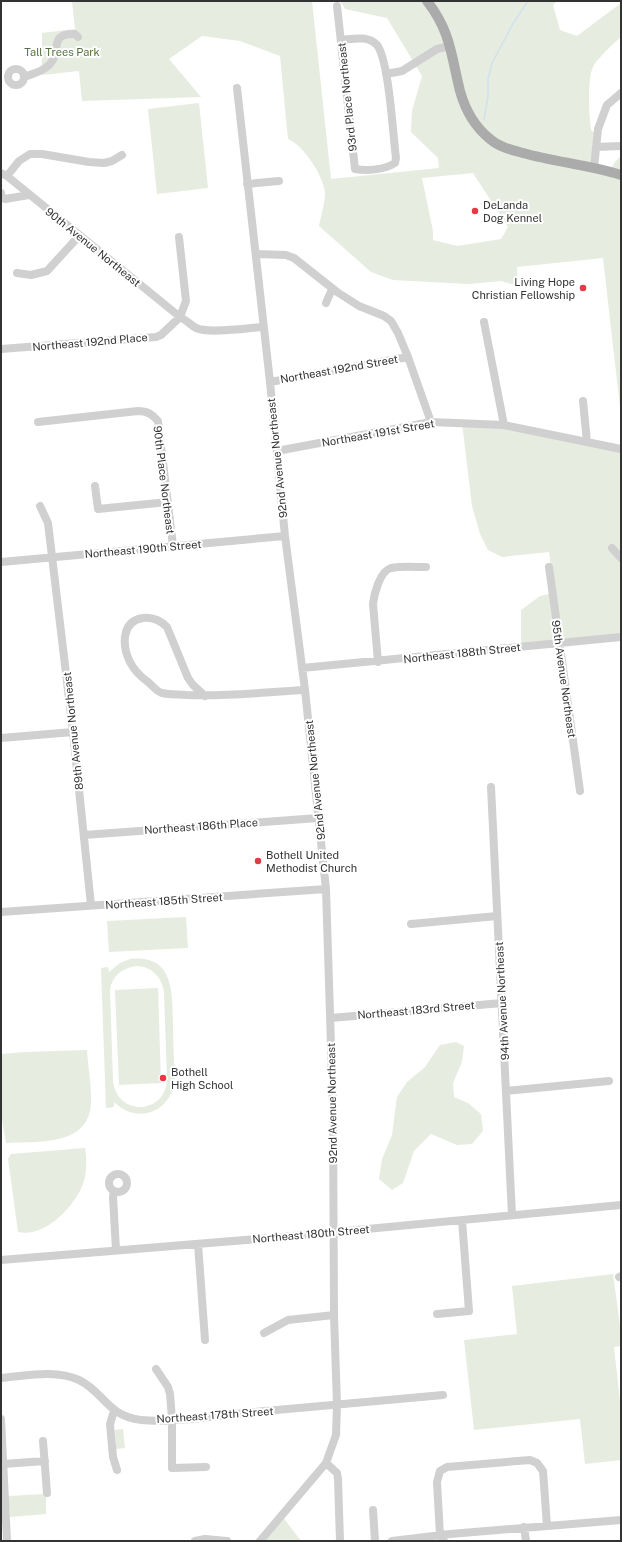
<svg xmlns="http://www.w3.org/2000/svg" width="622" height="1542" font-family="'Public Sans',sans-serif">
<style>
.green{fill:#e6ecdf;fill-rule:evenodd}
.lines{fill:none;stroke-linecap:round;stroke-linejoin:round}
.stream{stroke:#cfe2ee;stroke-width:1.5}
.minor{stroke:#d0d0d0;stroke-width:8}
.major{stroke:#ababab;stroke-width:10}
.poi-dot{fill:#e63946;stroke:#fff;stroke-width:1.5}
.labels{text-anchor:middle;stroke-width:4;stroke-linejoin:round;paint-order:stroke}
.park-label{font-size:11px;fill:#56703f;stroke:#fff}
.street-label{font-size:11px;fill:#333;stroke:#fff}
.poi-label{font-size:11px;fill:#333;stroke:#fff;text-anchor:start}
</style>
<rect width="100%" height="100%" fill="#fff"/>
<path class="green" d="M72,1H312L331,179L439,168L438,158L411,132L412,111L422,76L387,18L345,9L340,1H557L553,5L560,30L577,36L621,3V37C615,42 596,60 593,67C587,80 589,115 591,130L598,136L594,168L609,172L615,162L621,156V416L603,258L517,267L518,286L501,281L469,284L393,280L371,272L319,226C321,216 325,203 325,193C324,176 303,145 288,139L280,56L240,41L202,36L169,59L201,97L82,101L79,71L42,75V33L75,29ZM473,173L508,227L501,239L457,246L433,240V231L422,178Z
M199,103L208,188L157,194L148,109Z
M462,423L504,425L621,449V637L522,647L521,637V610L540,596L554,593L549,552L502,557L488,550L480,534L472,506Z
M186,917L188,948L109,952L107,921Z
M130,959C175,954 172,994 173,1025C173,1043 174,1061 175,1078C173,1111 138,1126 114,1102V1107L106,1108L101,968L108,967L109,972L120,963ZM136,966C151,966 162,977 164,992L167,1079C166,1115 117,1117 113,1081L110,990C112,976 122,968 136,966Z
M158,988L161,1083L119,1085L115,990Z
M456,1042L464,1046L462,1062L453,1083L454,1097L468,1103L481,1114L483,1131L472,1144L457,1145L431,1134L414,1151L403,1183L392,1190L379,1179L382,1159L392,1135L397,1097L407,1082L425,1067L440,1045Z
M87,1050C88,1066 92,1090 91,1105C87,1147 37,1141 6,1143L1,1114V1054L26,1052Z
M85,1148C87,1160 87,1172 83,1184C74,1207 45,1238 18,1232L8,1159L11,1154Z
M613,1274L621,1333V1346L614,1347L621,1410V1460L585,1464L580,1419L474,1430L464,1340L517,1334L512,1286Z
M123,1429L125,1448L116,1449L115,1430Z
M44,1494L46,1495V1514L10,1517L8,1496Z
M282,1516L301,1541H260Z"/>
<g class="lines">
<path class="stream" d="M484,119L488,96V79L492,63L514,22L528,1"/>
<path class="minor" d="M337,6L355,169C367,171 384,170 395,163L396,158C393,136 389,60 377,45C368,35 353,39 341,40
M8 77a8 8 0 1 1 16 0a8 8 0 1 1-16 0Z
M386,74L402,71L437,49L450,46
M24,77C32,74 42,72 49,65C63,52 47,33 75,34L78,37
M237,88L270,382L285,536L305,690L326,889L333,1108L334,1315L337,1405L336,1435L326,1463L260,1541
M596,147L621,146
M594,168L598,129L607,105L621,93
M1,173L7,176L19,161L30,154H42L89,162L104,163L112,161L122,155
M7,176L180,317C186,320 191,325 196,328C209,334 247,328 263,327
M247,184L279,181
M1,193L2,198L5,199L29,195
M256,254L286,255L294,258L337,292L359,306L384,316L391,321L398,333L408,357L431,422
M17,273L31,275L47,271L79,236
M326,303L332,289
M484,322L504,425
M1,349L156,337L161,335L180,317L186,301L179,237
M270,382L408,357
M583,401L587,442
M38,422L138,411C147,411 152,414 158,421L173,546
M277,451L431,422L504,425L621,449
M95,486L98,509L168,502
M40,506L48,523L73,732L91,905
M612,548L621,558
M1,562L285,536
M549,567L580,791
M378,662L373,604C374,594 380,571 391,568C402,566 415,567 426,567
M302,668L621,637
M205,696L193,685L188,678L167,627C160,620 153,617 143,618C121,621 122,646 130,662C134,670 141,677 148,682C152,685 157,692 162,693C170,695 179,694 187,695C226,697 266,692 305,690
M1,738L73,732
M491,787L512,1215
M84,835L318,818
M1,912L326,889
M411,924L497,916
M331,1018L502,1003
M506,1091L609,1081
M109 1183a9 9 0 1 1 18 0a9 9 0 1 1-18 0Z
M114,1191L113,1197L116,1250
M198,1244L205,1340
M1,1260L282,1237L621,1205
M619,1277L621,1276
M437,1314L469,1311L462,1220
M264,1333L288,1320L334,1315
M156,1369L168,1387L170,1394L172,1419V1468L206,1467
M1,1378C26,1376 55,1369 79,1380C104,1392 107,1416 141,1420C172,1423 213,1416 244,1413C310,1407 377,1401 443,1395
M114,1411L110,1424L113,1457L117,1470
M1,1419L7,1541
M43,1441L47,1493
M326,1463L337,1473L338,1479L340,1541
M3,1464L45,1461
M373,1510L375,1541
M524,1527L526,1541
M195,1541L205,1539L227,1541
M392,1541L450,1534L621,1520
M444,1541L440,1535L437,1482L440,1471L447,1467L530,1460L537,1463L543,1471L547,1526"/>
<path class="major" d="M427,1C451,32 451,55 460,91C465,109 475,127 490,139C499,147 512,150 523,153C555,162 589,165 621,175"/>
</g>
<g class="poi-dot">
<circle cx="475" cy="211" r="4"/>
<circle cx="583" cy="288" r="4"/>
<circle cx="258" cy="861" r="4"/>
<circle cx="163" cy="1078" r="4"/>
</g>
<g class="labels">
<g class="park-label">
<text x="62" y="56">Tall Trees Park</text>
</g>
<g class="street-label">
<text transform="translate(347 97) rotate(-96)" y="4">93rd Place Northeast</text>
<text transform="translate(93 247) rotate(39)" y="4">90th Avenue Northeast</text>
<text transform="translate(90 342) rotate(-5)" y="4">Northeast 192nd Place</text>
<text transform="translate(339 369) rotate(-10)" y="4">Northeast 192nd Street</text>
<text transform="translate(378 433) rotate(-10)" y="4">Northeast 191st Street</text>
<text transform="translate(277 458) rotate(-96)" y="4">92nd Avenue Northeast</text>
<text transform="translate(164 480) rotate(83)" y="4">90th Place Northeast</text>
<text transform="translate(143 549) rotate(-5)" y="4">Northeast 190th Street</text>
<text transform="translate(462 653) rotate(-6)" y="4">Northeast 188th Street</text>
<text transform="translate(564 679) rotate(82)" y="4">95th Avenue Northeast</text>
<text transform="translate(73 731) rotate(-96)" y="4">89th Avenue Northeast</text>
<text transform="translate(315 780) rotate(-96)" y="4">92nd Avenue Northeast</text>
<text transform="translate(201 826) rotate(-4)" y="4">Northeast 186th Place</text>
<text transform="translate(164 901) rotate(-4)" y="4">Northeast 185th Street</text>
<text transform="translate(502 1001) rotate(-93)" y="4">94th Avenue Northeast</text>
<text transform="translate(416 1010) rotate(-5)" y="4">Northeast 183rd Street</text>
<text transform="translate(332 1103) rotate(-91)" y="4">92nd Avenue Northeast</text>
<text transform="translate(311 1234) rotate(-5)" y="4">Northeast 180th Street</text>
<text transform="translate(215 1415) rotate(-4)" y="4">Northeast 178th Street</text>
</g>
<g class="poi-label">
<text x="483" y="209">DeLanda<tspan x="483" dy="13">Dog Kennel</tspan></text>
<text x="575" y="286" text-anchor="end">Living Hope<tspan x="575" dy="13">Christian Fellowship</tspan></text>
<text x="266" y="859">Bothell United<tspan x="266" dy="13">Methodist Church</tspan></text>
<text x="171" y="1076">Bothell<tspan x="171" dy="13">High School</tspan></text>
</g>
</g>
<rect width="622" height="1542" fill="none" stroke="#333333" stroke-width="4"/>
</svg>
